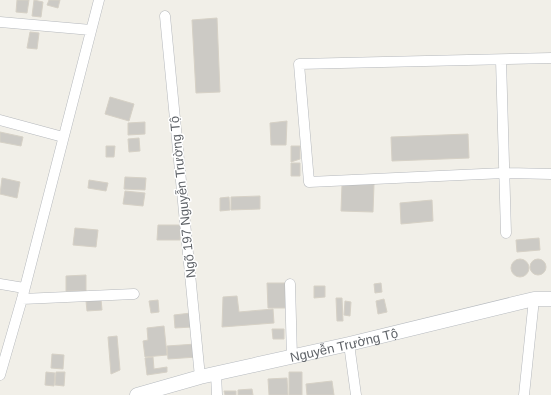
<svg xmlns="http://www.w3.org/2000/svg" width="551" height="395" font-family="Helvetica,sans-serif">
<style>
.building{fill:#cccac5;stroke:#d6d1c6}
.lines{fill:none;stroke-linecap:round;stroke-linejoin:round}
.minor-casing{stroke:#b5b8bc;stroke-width:11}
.secondary-casing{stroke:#b6babf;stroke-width:15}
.minor{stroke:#fff;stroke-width:10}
.secondary{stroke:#fff;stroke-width:14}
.labels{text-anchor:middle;stroke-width:3;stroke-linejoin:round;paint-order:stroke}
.street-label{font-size:13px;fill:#5f6368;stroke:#fff}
</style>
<rect width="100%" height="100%" fill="#f1efe8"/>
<path class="building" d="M17,0H29L27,13L16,12Z
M34,0L43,2L41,17L32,16Z
M49,0H60L58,8L47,5Z
M217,18L220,92L196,93L192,20Z
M30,32L39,33L37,49L27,48Z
M110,97L134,104L129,121L105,114Z
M287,121L286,145H271L270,123Z
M145,122V134L128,135V123Z
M0,132L23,137L21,146L0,142Z
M468,134L469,158L392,161L391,137Z
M139,138L140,151L129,152L128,139Z
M106,146H115L114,157H106Z
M291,146H300V159L291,162Z
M291,163H300V176H291Z
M125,177L146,178L145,190L124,189Z
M2,178L20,182L17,198L0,194Z
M89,180L108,183L106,191L88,188Z
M342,184H374L373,212L341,211Z
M125,191L145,193L143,206L123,204Z
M260,196V209L231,210V197Z
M229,197L230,210L220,211V198Z
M432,200L433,221L401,224L400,203Z
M158,225H181L180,240H157Z
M75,228L98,230L96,247L73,245Z
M539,238L540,250L517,252L516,240Z
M530 267a8 8 0 1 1 16 0a8 8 0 1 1-16 0Z
M511 268a9 9 0 1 1 18 0a9 9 0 1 1-18 0Z
M86,275V291H66V276Z
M267,283H285L286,308H268Z
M381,283L382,292L375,293L374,284Z
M314,286H325V297L314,298Z
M237,296L239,312L273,309L274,323L222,327L223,297Z
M336,298H342L343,321H337Z
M101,299L102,310L87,311L86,301Z
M384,299L387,312L378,314L376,301Z
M158,300L159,312L151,313L149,301Z
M345,301L351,302L350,316L344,315Z
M191,313L192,327L175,328L174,315Z
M164,326L167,355L145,357L143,341L148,340L147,328Z
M272,329H284V339H273Z
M117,336L120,370L111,374L108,337Z
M196,344L197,357L168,359L167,346Z
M52,354L64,355L63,369L51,368Z
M153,357L154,369L167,367V372L147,375L145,358Z
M46,372L55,373L54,386L45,385Z
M56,372H65L64,386L55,385Z
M289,372H302V395H289Z
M287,378L288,395H269L268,379Z
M332,381L334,395H307L306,384Z
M252,389L253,395H238V390Z
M224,391H236V395H225Z"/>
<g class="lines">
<g class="minor-casing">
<path id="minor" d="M165,16L200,377
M0,22L91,30
M551,58L299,64L309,182L504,173L551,174
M501,60L506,233
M0,120L63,137
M0,284L24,288
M290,284L292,358
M22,299L134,294
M349,344L356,395
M216,374L217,395
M0,375L22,299L99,0
M524,395L534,299"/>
</g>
<g class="secondary-casing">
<g id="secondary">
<path id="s1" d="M137,395L200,377L349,344L534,299H551"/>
</g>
</g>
<use href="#minor" class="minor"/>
<use href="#secondary" class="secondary"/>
</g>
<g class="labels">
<g class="street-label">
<text transform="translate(182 197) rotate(-96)" y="5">Ngõ 197 Nguyễn Trường Tộ</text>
<text dy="5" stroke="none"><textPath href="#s1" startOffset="213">Nguyễn Trường Tộ</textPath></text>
</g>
</g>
</svg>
